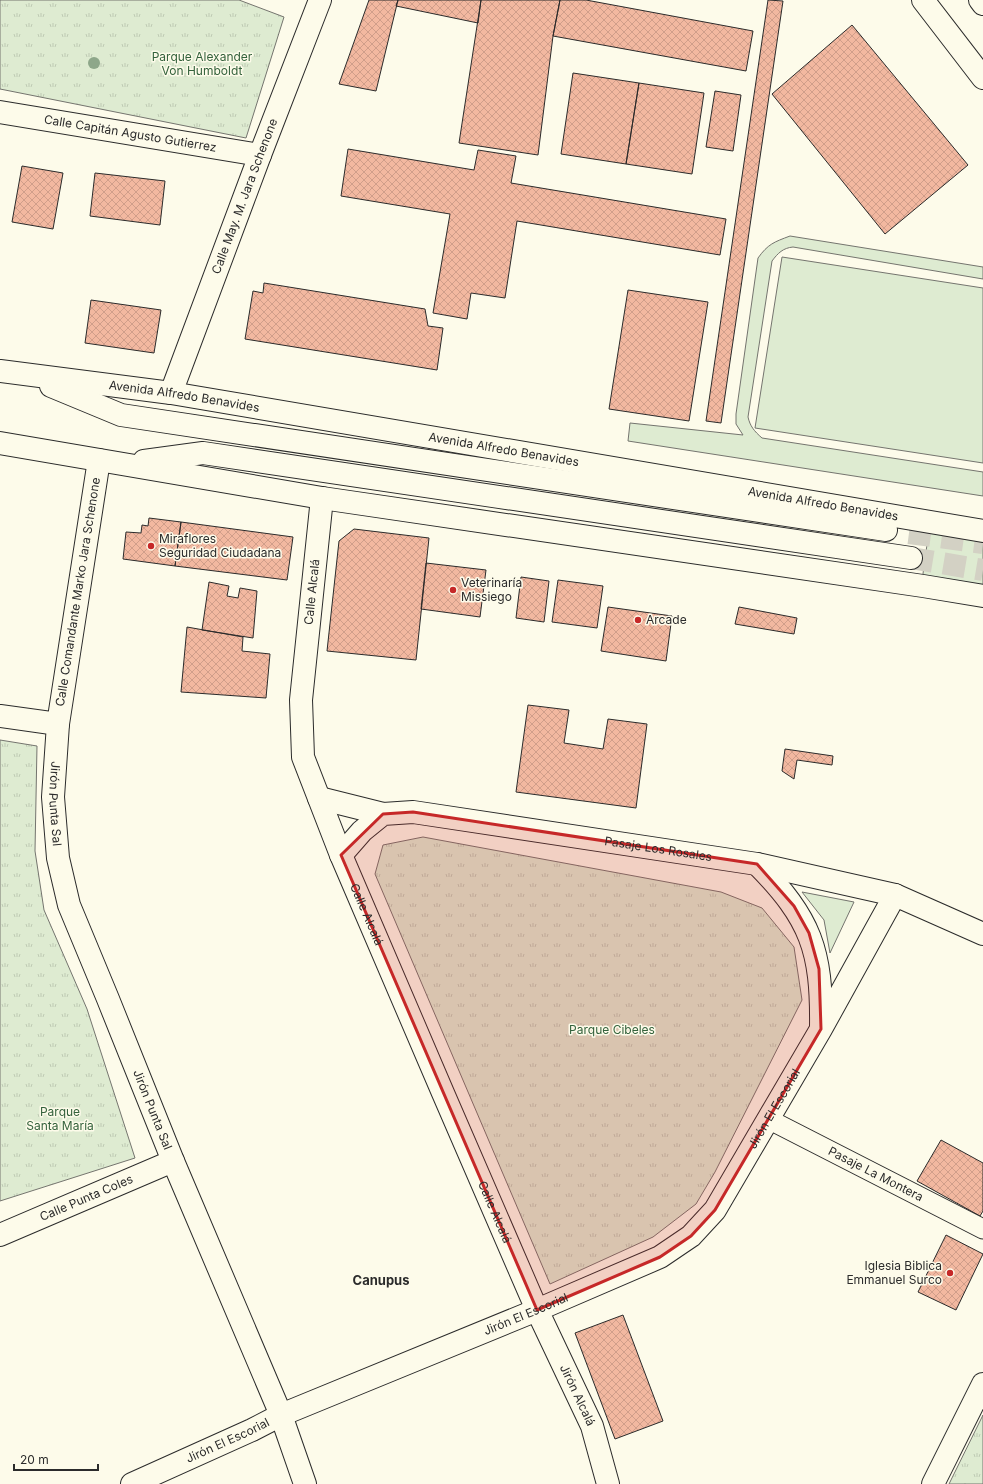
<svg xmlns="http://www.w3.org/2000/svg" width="983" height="1484" font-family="Inter,sans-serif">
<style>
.grass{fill:#deebd1;stroke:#74746e}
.park{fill:url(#park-tufts);stroke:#74746e}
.building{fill:url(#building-cross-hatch);stroke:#2b2b2b}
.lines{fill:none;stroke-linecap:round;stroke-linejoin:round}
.primary-tunnel{stroke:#d3d1c4;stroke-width:22;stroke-dasharray:22 11;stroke-linecap:butt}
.pedestrian-casing{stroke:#2b2b2b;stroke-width:21}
.minor-casing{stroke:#2b2b2b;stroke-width:24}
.secondary-casing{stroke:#2b2b2b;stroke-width:24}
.primary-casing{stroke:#2b2b2b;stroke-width:24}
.pedestrian{stroke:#fdfbea;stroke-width:19}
.minor{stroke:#fdfbea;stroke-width:22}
.secondary{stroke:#fdfbea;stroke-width:22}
.primary{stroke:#fdfbea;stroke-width:22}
.tree{fill:#8ea78a}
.marked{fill:#c62828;fill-opacity:0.2;stroke:#c62828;stroke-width:3;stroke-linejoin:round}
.poi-dot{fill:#c62828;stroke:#fdfbea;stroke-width:1.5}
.labels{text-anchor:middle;stroke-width:3;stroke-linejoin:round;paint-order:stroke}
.park-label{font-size:12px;fill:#34623c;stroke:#fdfbea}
.street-label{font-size:12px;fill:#2b2b2b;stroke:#fdfbea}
.poi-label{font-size:12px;fill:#2b2b2b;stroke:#fdfbea;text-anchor:start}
.neighbourhood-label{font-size:13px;font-weight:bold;fill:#2b2b2b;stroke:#fdfbea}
</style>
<defs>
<pattern id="park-tufts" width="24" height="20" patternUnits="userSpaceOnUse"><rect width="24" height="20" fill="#deebd1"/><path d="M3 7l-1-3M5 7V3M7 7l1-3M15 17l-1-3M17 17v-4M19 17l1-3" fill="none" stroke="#bfcab4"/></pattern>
<pattern id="building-cross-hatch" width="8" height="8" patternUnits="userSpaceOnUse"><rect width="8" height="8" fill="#f2b8a0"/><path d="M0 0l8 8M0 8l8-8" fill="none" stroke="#d09e8a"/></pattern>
</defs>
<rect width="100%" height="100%" fill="#fdfbea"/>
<path class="grass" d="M790,236L983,267V279L793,247C783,248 778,253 772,261L748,417C750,426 754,431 762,438L983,472V496L628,441L630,423L743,435L736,424V414L758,258C768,244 774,242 790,236Z
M782,257L983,288V463L755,428Z
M929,530L983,542V591L922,581Z
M802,892L854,902L830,953L824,920Z"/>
<path class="park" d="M0,0H239L284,17L246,138L0,89Z
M0,740L37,746L35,851L44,910L87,1009L135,1158L0,1201Z
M423,837L721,892L762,908L794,947L802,1000L715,1172L696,1204L653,1237L550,1284L375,874L383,845Z
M983,1415V1484H949Z"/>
<path class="building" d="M369,0H398L376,91L339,84Z
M398,0H481L478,23L396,6Z
M481,0H560L553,36L538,155L459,143Z
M560,0H586L753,31L746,71L553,36Z
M768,0L783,1L721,423L706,421Z
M852,25L968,165L885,234L772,94Z
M573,73L639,83L626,164L561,154Z
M639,83L704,93L692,174L626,164Z
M715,91L741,95L733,151L706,147Z
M348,149L474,170L478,150L516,156L511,183L726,219L720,255L517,221L505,298L471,293L467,319L433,313L450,214L341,196Z
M22,166L63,173L53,229L12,222Z
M95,173L165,181L160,225L90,216Z
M264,283L425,309L428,326L443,328L437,370L245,339L253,291L263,293Z
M628,290L708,302L689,421L609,409Z
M91,300L161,310L154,353L85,343Z
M149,518L181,522L175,566L123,559L126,532L141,533L142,525L148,526Z
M181,522L293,537L287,580L175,566Z
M354,529L429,538L416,660L327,651L339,541Z
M426,563L486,570L480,617L421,609Z
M521,577L549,581L544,622L516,618Z
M558,580L603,586L597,628L552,622Z
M209,582L229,586L227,596L238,598L240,588L257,591L253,638L202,630Z
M608,607L672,616L666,661L601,651Z
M739,607L797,618L794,634L735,624Z
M187,627L243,637L242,651L270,654L266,698L181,692Z
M528,705L569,710L564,743L603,749L608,719L647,724L636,808L516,792Z
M785,749L833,756L832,765L797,760L794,779L782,771Z
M941,1140L983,1163V1211L980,1216L917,1181Z
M946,1235L983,1254L956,1310L918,1292Z
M623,1315L663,1421L615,1439L575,1333Z"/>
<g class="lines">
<path class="primary-tunnel" d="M909,533L983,543
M911,558L983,570"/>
<g class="pedestrian-casing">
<g id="pedestrian">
<path id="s1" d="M768,1119L983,1229"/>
</g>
</g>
<g class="minor-casing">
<g id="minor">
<path id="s2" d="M0,112L260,155"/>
<path id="s3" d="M171,393L260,155L320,0"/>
<path id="s4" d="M99,460L58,724L53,797L58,858L69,905L108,999L173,1161L281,1415L305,1484"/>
<path id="s5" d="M322,498L301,700L303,757L341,855L443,1093L537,1310L592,1426L608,1484"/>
<path d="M0,716L58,724"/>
<path d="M319,798L383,814"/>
<path id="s6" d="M341,855L362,831L383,814L413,812L757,864L895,895L983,934"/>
<path d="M757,864C811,919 822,950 821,1027"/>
<path id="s7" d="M0,1235L173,1161"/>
<path id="s8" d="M132,1484L252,1430L281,1415L537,1310L660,1257L691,1236L715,1210L821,1029L895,895"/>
</g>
</g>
<g class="secondary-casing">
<path id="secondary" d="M933,1484L983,1384"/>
</g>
<g class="primary-casing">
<g id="primary">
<path d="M923,0L983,78"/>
<path d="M980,0L983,4"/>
<path id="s9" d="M0,371L171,393L983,531"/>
<path d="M51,386L121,415L886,530"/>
<path d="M0,443L322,498L923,586L983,596"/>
<path d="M144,461L203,453L911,558"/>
</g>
</g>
<use href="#pedestrian" class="pedestrian"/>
<use href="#minor" class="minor"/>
<use href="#secondary" class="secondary"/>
<use href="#primary" class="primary"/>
</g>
<circle class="tree" cx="94" cy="63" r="6"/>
<path class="marked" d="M413,812L757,864L794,906L809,933L819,969L821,1029L715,1210L691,1236L660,1257L537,1310L341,855L383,814Z"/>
<g class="poi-dot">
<circle cx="151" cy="546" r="4"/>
<circle cx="453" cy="590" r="4"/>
<circle cx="638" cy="620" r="4"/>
<circle cx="950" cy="1273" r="4"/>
</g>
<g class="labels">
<g class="park-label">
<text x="202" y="61">Parque Alexander<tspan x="202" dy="14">Von Humboldt</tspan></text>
<text x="612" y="1034">Parque Cibeles</text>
<text x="60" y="1116">Parque<tspan x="60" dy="14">Santa María</tspan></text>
</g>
<g class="street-label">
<text dy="4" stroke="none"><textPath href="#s2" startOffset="132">Calle Capitán Agusto Gutierrez</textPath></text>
<text dy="4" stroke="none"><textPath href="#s3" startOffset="210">Calle May. M. Jara Schenone</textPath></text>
<text dy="4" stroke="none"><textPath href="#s9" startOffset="186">Avenida Alfredo Benavides</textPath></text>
<text dy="4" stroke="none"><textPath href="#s9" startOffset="510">Avenida Alfredo Benavides</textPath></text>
<text dy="4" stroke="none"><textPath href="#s9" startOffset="834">Avenida Alfredo Benavides</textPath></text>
<text transform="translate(78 592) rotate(-81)" y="4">Calle Comandante Marko Jara Schenone</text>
<text transform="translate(312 592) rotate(-84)" y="4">Calle Alcalá</text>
<text dy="4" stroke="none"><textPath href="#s4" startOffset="347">Jirón Punta Sal</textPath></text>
<text dy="4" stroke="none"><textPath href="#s6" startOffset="337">Pasaje Los Rosales</textPath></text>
<text dy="4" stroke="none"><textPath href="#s5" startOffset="430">Calle Alcalá</textPath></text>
<text dy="4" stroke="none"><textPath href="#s8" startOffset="765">Jirón El Escorial</textPath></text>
<text dy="4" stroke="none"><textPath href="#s4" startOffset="671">Jirón Punta Sal</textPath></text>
<text dy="4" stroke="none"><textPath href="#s1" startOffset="121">Pasaje La Montera</textPath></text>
<text dy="4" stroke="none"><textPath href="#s7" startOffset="94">Calle Punta Coles</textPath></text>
<text dy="4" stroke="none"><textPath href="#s5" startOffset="754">Calle Alcalá</textPath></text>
<text dy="4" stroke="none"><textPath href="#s8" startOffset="429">Jirón El Escorial</textPath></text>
<text dy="4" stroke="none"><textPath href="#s5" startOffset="955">Jirón Alcalá</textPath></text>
<text dy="4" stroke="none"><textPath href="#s8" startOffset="105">Jirón El Escorial</textPath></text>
</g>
<g class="poi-label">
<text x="159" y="543">Miraflores<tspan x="159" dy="14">Seguridad Ciudadana</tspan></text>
<text x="461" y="587">Veterinaría<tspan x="461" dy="14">Missiego</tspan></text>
<text x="646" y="624">Arcade</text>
<text x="942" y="1270" text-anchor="end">Iglesia Biblica<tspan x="942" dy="14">Emmanuel Surco</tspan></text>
</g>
<g class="neighbourhood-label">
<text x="381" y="1285">Canupus</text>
</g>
</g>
<path d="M14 1464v6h84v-6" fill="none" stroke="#2b2b2b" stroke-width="2"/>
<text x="20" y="1464" font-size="12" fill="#2b2b2b" stroke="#fdfbea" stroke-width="3" paint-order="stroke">20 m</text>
</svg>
